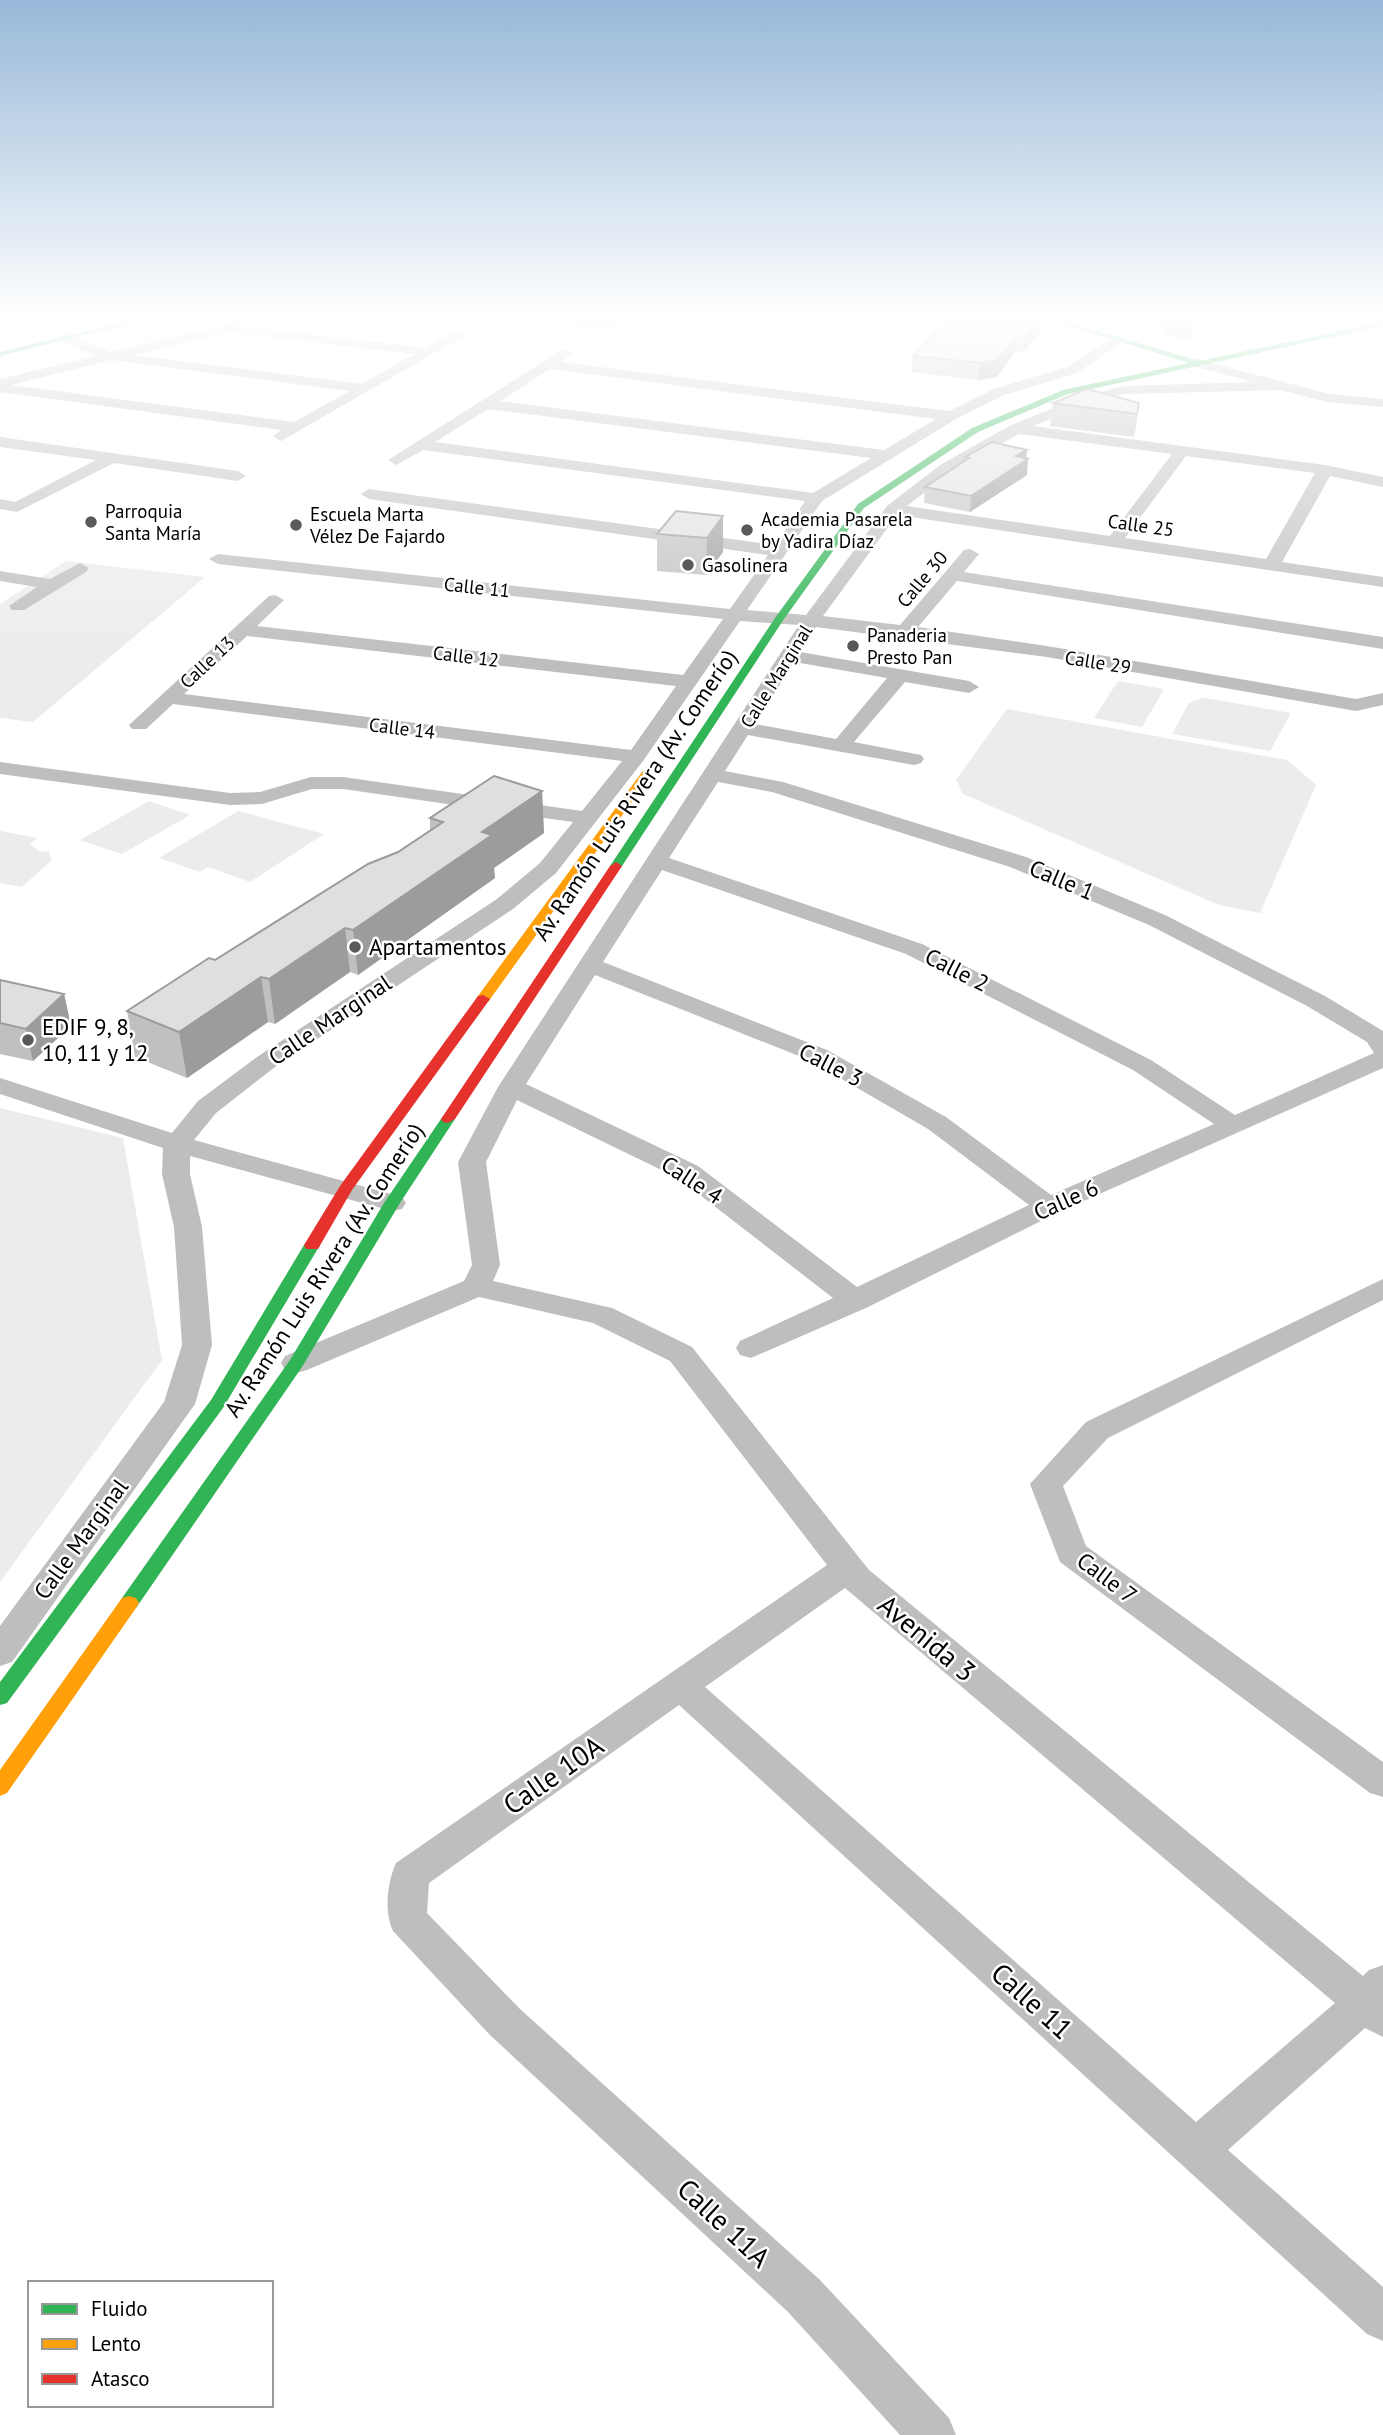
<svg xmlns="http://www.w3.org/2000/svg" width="1383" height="2435" font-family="'PT Sans',sans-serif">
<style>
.green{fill:#ececec}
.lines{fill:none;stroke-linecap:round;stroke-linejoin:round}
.street{fill:#bebebe;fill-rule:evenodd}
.fast{fill:#30b455;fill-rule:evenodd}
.slow{fill:#ff9f0a;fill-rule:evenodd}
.jam{fill:#e5322d;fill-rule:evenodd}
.wall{fill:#c0c0c0}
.shaded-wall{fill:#9c9c9c}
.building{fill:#dfdfdf;stroke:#9c9c9c;stroke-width:2}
.poi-dot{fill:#595959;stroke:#fff;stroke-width:2.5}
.labels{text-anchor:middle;stroke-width:5;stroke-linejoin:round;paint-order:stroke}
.far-poi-label{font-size:19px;fill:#000;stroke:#fff;text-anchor:start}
.far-street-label{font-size:19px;fill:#000;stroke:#fff}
.street-label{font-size:23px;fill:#000;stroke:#fff}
.poi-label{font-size:23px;fill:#000;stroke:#fff;text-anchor:start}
.near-street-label{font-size:28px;fill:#000;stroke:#fff}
</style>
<rect width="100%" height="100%" fill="#fff"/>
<path class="green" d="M66,561L205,577L33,722L0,718V604Z
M1118,681L1164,689L1142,727L1094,718Z
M1202,698L1212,699L1291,713L1270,751L1172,734L1189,703Z
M1007,709L1287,760L1316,785L1260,913L1219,905L963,794L956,780Z
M149,801L190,815L122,854L80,840Z
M238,811L324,834L250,882L208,867L200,872L159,858Z
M0,831L37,838L30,844L40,852L49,851L51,861L22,887L0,883Z
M0,1108L123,1138L162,1360L0,1582Z"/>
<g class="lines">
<path class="street" d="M227,324L426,348L455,331H465L467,334L281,441L273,436L281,430L0,392V379L96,356L60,341V335H70L111,352ZM227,332L414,354L362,384L133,355ZM111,360L350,391L294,422L11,385Z
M1116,336L1121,337V343L1077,373L1004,395L956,419L822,501L747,610L806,615L887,506L940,465L1011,425L1083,396L1124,386L1253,382L1192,366L1190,363L1197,359L1329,394L1383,399V407L1328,402L1280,390L1124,394L1093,402L1033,426L1325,465L1383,477V487L1330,476L1282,562L1383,577V587L897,515L823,616L900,625L964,550L970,549L979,554L964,572L1383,637V649L957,581L918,627L1047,646L1356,699L1383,693V705L1356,711L1047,657L816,627L800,652L969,681L979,687L969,693L905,682L854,742L921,755L924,759L921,763L914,765L748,735L725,771L783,782L1026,857L1165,915L1325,996L1383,1031V1068L1059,1212L866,1308L751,1358L740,1355L736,1348L740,1341L833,1298L678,1178L517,1100L486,1162L500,1265L493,1281L612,1308L692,1347L869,1570L1363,1976L1369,1970L1383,1965V2037L1365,2028L1228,2150L1383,2287V2341L1367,2334L679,1705L429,1883L427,1913L520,2009L820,2280L949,2418L956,2435H900L788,2312L490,2035L393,1931C384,1912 387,1883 396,1863L827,1565L670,1361L593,1323L479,1297L307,1370L296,1373L285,1370L281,1363L285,1356L464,1281L472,1265L458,1162L498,1087L799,625L740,621L643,761L556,873L513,909L275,1067L216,1113L194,1140L402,1197L406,1203L402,1209L392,1211L190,1156V1174L202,1227L212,1345L195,1404L12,1662L0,1666V1626L164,1402L182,1345L174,1227L162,1174L163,1148L0,1094V1078L172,1133L198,1101L257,1057L497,899L540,863L573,822L343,789H312L262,804L230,805L0,774V762L230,793L260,792L311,777H343L582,811L622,761L173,704L146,729H132L129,725L269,596L275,595L284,600L257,626L683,675L723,619L218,564L209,559L218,554L730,609L768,555L369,499L361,494L369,489L775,545L805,501L423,450L396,465L388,460L560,351H570L572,354L561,362L949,411L994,389L1067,367ZM550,369L936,419L884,450L500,401ZM488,409L871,458L813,493L435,442ZM1019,434L1172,454L1110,536L907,506L952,471ZM1186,456L1315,473L1266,559L1125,538ZM247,636L676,686L631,750L184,694ZM794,662L887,678L836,739L755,724ZM718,782L772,792L1010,867L1149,925L1307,1006L1367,1042L1374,1053L1235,1115L1151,1060L922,944L669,858ZM662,870L906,954L1133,1070L1214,1124L1051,1195L946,1117L827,1050L603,962ZM595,975L809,1060L928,1129L1029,1205L857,1287L698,1166L526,1084ZM845,1588L1335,2003L1196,2122L705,1687Z
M0,437L238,471L246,476L238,481L114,463L17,512L0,509V499L15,502L96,460L0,447Z
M80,563L89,568L86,572L24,610H12L9,606L37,587L0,581V571L50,579Z
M1383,1279V1300L1108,1438L1063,1486L1086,1546L1383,1762V1797L1370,1793L1060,1562L1030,1484L1086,1422Z"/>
<path class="fast" d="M127,321H141L0,356V352Z
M1052,321H1064L1199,361L1383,322V326L1068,394L978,432L864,508L784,619L620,869H612L610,866L775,618L858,504L972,428L1063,390L1189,363Z
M448,1115L455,1119L400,1203L302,1367L136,1608L129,1610L122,1608L119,1603L122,1598L290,1360L384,1203L443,1116Z
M312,1240L320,1245L223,1408L7,1703L0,1705V1682L211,1400L304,1245Z"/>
<path class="slow" d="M646,770L652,774L488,1002H478L476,999L478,996L642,772Z
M129,1596L136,1598L139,1603L136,1608L7,1793L0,1796V1770L122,1598Z"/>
<path class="jam" d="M616,862L622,866L455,1119L448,1123L443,1122L441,1119L610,866Z
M483,995L490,999L352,1190L318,1249H306L304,1245L340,1186L478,996Z"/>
</g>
<path class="wall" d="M542,321H622L611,329Z
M946,321L1040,333L1022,353L1015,352L997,377L978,380L912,372L913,356Z
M1158,321H1193L1194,324L1192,340L1163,336Z
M1053,403H1139L1134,437L1050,426Z
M965,457L1026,459L1027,475L970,512L924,503L925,487L965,460Z
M676,511L723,552L706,575L657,571V534Z
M542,791L544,833L494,868L495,878L358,975L350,972L275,1024L268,1022L187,1078L135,1057L127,1011L215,960L398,852L430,830V818Z
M0,980L64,994L71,1026L33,1061L0,1054Z"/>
<path class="shaded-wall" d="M611,321H622L611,329Z
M1037,321H1041L1040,333L1022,353L1024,337Z
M1016,336L1015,352L997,377L978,380L980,363Z
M1139,403L1136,426L1134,437L1137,414Z
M1027,450L1026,461L1028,459L1027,475L970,512L971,496L1016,456Z
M723,516V552L706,575L707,538Z
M542,791L544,833L494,868L495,878L358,975L353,930L482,832Z
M345,928L350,972L275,1024L269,979Z
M261,977L268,1022L187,1078L179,1032Z
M64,994L71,1026L33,1061L26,1029Z"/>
<path class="building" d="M946,321H1037L1024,337L1016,336L998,360L980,363L913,356Z
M1178,321H1193L1194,324Z
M1087,389L1139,403L1137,414L1053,403Z
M992,442L1027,450L1016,456L1028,459L971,496L925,487L969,458L965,457Z
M676,511L723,516L707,538L657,534Z
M494,776L542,791L482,832L492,835L353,930L345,928L269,979L261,977L179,1032L127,1011L209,958L215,960L368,864L398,852L443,822L430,818Z
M0,980L64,994L26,1029L0,1023Z"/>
<linearGradient id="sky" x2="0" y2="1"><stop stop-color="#97b8d8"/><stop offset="0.48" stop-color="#fff"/><stop offset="1" stop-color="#fff" stop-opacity="0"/></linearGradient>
<rect width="1383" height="662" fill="url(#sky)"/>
<g class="poi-dot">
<circle cx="91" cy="522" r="7"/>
<circle cx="296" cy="525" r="7"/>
<circle cx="747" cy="530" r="7"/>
<circle cx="688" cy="565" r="7"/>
<circle cx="853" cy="646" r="7"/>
<circle cx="355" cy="947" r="7"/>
<circle cx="28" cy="1040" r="7"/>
</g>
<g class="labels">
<g class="far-poi-label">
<text x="105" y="518">Parroquia<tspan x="105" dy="22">Santa María</tspan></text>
<text x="310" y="521">Escuela Marta<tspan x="310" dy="22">Vélez De Fajardo</tspan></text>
<text x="761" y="526">Academia Pasarela<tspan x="761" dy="22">by Yadira Díaz</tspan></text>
<text x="702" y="572">Gasolinera</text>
<text x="867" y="642">Panaderia<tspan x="867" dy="22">Presto Pan</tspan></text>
</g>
<g class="far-street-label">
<text transform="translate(1141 525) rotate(8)" y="7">Calle 25</text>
<text transform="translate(922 579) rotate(-50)" y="7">Calle 30</text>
<text transform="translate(477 587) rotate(6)" y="7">Calle 11</text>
<text transform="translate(466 656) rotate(7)" y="7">Calle 12</text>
<text transform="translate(207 662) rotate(-43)" y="7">Calle 13</text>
<text transform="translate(1098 662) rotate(9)" y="7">Calle 29</text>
<text transform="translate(776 676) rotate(-58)" y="7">Calle Marginal</text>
<text transform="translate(402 728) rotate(7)" y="7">Calle 14</text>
</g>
<g class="street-label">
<text transform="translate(635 795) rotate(-56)" y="8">Av. Ramón Luis Rivera (Av. Comerío)</text>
<text transform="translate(1062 880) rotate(23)" y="8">Calle 1</text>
<text transform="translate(957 970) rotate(27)" y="8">Calle 2</text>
<text transform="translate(330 1020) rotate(-34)" y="8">Calle Marginal</text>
<text transform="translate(831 1065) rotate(27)" y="8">Calle 3</text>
<text transform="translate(692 1180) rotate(33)" y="8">Calle 4</text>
<text transform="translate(1066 1200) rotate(-24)" y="8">Calle 6</text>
<text transform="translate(324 1270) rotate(-57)" y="8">Av. Ramón Luis Rivera (Av. Comerío)</text>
<text transform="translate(81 1539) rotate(-54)" y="8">Calle Marginal</text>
<text transform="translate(1107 1578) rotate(37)" y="8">Calle 7</text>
</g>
<g class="poi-label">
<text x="369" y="955">Apartamentos</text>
<text x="42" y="1035">EDIF 9, 8,<tspan x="42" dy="26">10, 11 y 12</tspan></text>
</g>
<g class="near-street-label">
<text transform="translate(927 1638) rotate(40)" y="10">Avenida 3</text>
<text transform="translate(553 1775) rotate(-35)" y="10">Calle 10A</text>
<text transform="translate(1032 2001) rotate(42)" y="10">Calle 11</text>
<text transform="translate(724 2223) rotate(43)" y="10">Calle 11A</text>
</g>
</g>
<rect x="28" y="2281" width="245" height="126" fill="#ffffff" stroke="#999999" stroke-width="2"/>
<rect x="42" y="2304" width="35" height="10" fill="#30b455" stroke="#999999" stroke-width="2"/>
<text x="91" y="2316" font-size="21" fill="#000000">Fluido</text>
<rect x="42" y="2339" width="35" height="10" fill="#ff9f0a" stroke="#999999" stroke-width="2"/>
<text x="91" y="2351" font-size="21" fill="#000000">Lento</text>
<rect x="42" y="2374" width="35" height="10" fill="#e5322d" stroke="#999999" stroke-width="2"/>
<text x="91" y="2386" font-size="21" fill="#000000">Atasco</text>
</svg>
